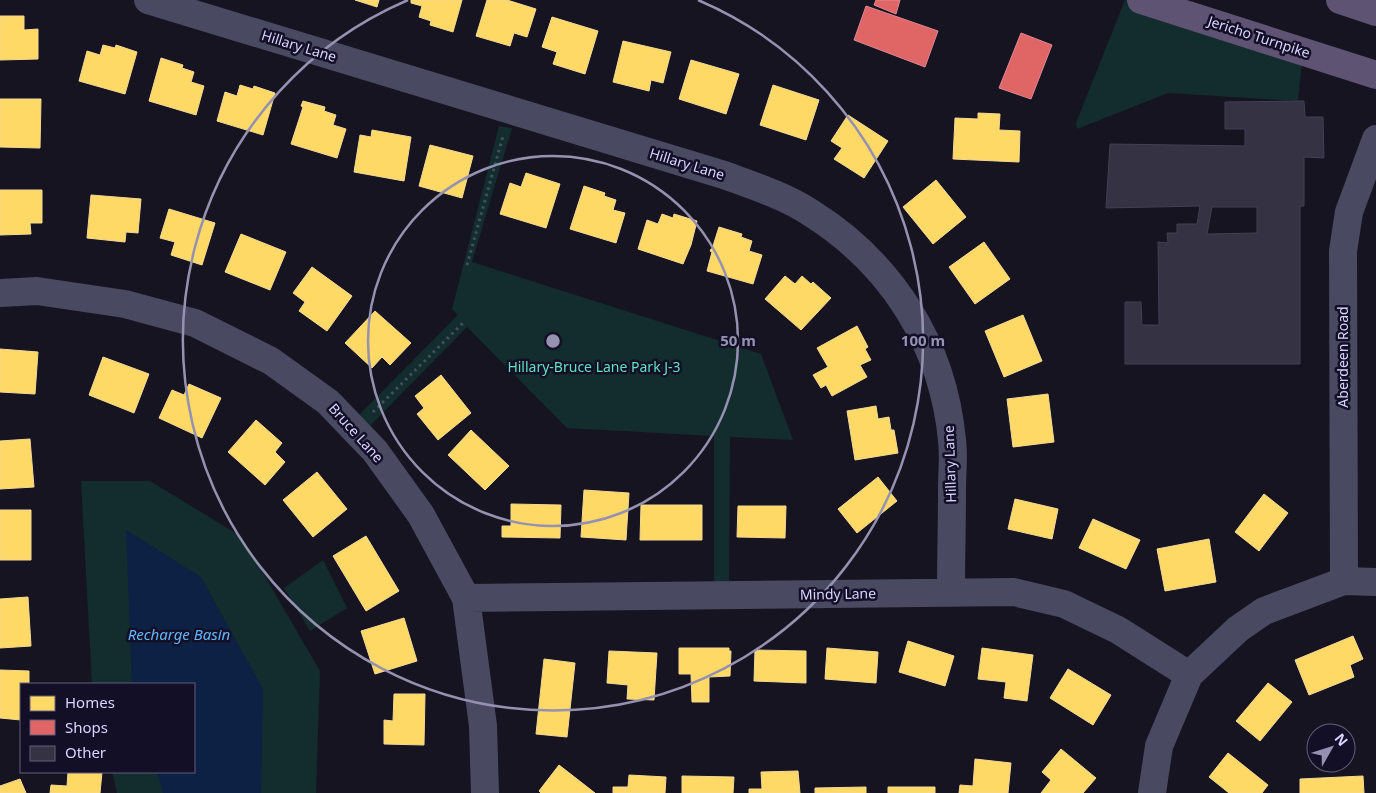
<svg xmlns="http://www.w3.org/2000/svg" width="1376" height="793" font-family="'Noto Sans',sans-serif">
<style>
.green{fill:#132c2d}
.water{fill:#0d2144}
.homes{fill:#ffd966;stroke:#f4d894}
.shops{fill:#e06666;stroke:#de8794}
.building{fill:#343243;stroke:#433f54;fill-rule:evenodd}
.lines{fill:none;stroke-linecap:round;stroke-linejoin:round}
.path{stroke:#44505f;stroke-width:3;stroke-dasharray:2.5 4;stroke-linecap:butt}
.minor{stroke:#4a4962;stroke-width:28}
.major{stroke:#5e5373;stroke-width:28}
.ring{fill:none;stroke:#9591b1;stroke-width:2.5}
.labels{text-anchor:middle;stroke-width:5;stroke-linejoin:round;paint-order:stroke}
.street-label{font-size:14px;fill:#d9d4ff;stroke:#130f26}
.park-label{font-size:14px;fill:#5fe0c0;stroke:#130f26}
.water-label{font-size:15px;font-style:italic;fill:#62b6ff;stroke:#130f26}
.centre{fill:#9591b1;stroke:#130f26;stroke-width:2.5}
.ring-label{font-size:15px;text-anchor:middle;font-weight:bold;fill:#9591b1;stroke:#130f26;stroke-width:5;stroke-linejoin:round;paint-order:stroke}
</style>
<rect width="100%" height="100%" fill="#161421"/>
<path class="green" d="M1125,0H1141L1303,52L1298,101L1168,93L1077,129L1076,123Z
M499,126L512,128L472,262L761,354L793,440L730,437L729,592H714V436L567,428L467,327L363,433L354,420L458,315L452,309Z
M81,481H150L242,537L320,671L316,793H117L112,772H194V684H92Z
M323,560L347,608L310,631L284,588Z"/>
<path class="water" d="M126,530L201,577L263,689L261,793H163L157,772H194V684H132Z"/>
<path class="homes" d="M355,0H379L377,7Z
M411,0H462L453,32L430,25L431,21L419,17L422,6L411,3Z
M487,0H507L536,9L527,37L514,33L510,46L476,36Z
M0,16H24V30L38,29V59L0,60Z
M552,17L598,31L585,74L553,64L557,52L542,47Z
M623,41L671,52L663,83L651,80L649,91L613,82Z
M103,45L115,48L116,45L137,52L125,94L79,81L87,51L100,55Z
M161,58L183,65L182,68L194,72L191,82L204,86L196,115L149,101Z
M691,60L739,74L726,114L679,99Z
M240,85L253,89L254,86L275,93L263,135L217,121L225,92L237,96Z
M773,85L819,100L806,140L760,125Z
M0,99H41L40,148L0,147Z
M303,101L325,107L324,111L336,115L333,125L346,129L337,158L291,144L303,107L301,106Z
M978,113L1000,114L999,130L1020,131L1019,162L953,159L955,118L978,119Z
M848,115L888,141L864,178L834,159L842,148L831,141Z
M372,130L411,137L404,181L354,172L360,135L371,137Z
M430,145L473,156L462,198L419,186Z
M526,173L560,184L546,228L500,214L510,183L521,187Z
M936,180L966,217L933,244L903,207Z
M584,186L605,193L604,196L616,200L613,210L625,213L616,243L570,229Z
M0,190H42V223H30L31,234L0,235Z
M91,195L141,199L138,233L126,232L125,242L87,238Z
M169,209L215,223L202,265L171,255L175,242L160,238Z
M662,214L673,218L674,214L697,221L691,245L683,264L638,249L647,220L658,224Z
M719,227L742,234L741,237L752,241L749,251L762,255L753,284L707,271L712,252L710,251L711,249H712Z
M241,234L286,252L270,290L225,272Z
M984,242L1010,279L975,304L949,267Z
M312,267L352,296L327,331L299,311L305,302L293,293Z
M785,276L795,284L802,276L811,284L813,282L831,298L801,330L765,299Z
M375,311L411,343L390,365L382,357L372,368L345,343Z
M1023,315L1042,361L1004,377L985,331Z
M857,326L868,347L865,349L871,360L860,365L867,377L832,396L826,385L821,388L813,375L828,367L817,348Z
M0,349L38,352L35,394L0,392Z
M103,357L149,374L134,413L89,395Z
M441,375L471,413L438,440L417,414L424,408L415,396Z
M189,384L221,398L202,438L159,418L172,390L184,395Z
M1048,394L1054,442L1013,447L1007,399Z
M876,406L878,419L889,417L891,430H894L898,453L855,460L847,411Z
M256,420L282,443L275,452L285,462L265,485L228,452Z
M471,430L509,466L485,490L448,455Z
M30,439L34,487L0,489V441Z
M317,472L347,509L313,537L283,500Z
M878,477L897,501L857,533L838,509Z
M584,490L629,493L626,540L581,537Z
M1264,494L1288,513L1259,551L1235,532Z
M1015,499L1058,509L1052,539L1008,529Z
M511,504L561,505L560,538L502,537V526H511Z
M641,505H702V540H640Z
M738,506H786L785,538L737,537Z
M0,510H31V560H0Z
M1093,519L1140,540L1126,569L1079,548Z
M366,536L399,591L366,611L333,556Z
M1209,539L1216,582L1165,591L1157,549Z
M28,597L31,646L0,648V599Z
M404,618L417,661L375,674L361,631Z
M1353,636L1363,659L1350,665L1354,677L1309,695L1295,660Z
M908,641L954,656L945,686L899,672Z
M679,648H729V651H731L730,676L709,677V702H692L691,674H679Z
M827,648L878,652L876,683L825,679Z
M982,648L1033,655L1027,701L1004,698L1006,682L978,679Z
M755,650L806,651V683L754,681Z
M609,651L657,653L654,700L627,699L628,685L607,683Z
M544,659L575,663L567,737L536,734Z
M1068,669L1111,695L1093,725L1050,698Z
M0,670L29,671V684H21V720L0,718Z
M1268,683L1292,702L1260,741L1236,721Z
M394,694H425L424,745L384,744V720L393,721Z
M1061,749L1096,778L1083,793H1041L1051,780L1042,772Z
M1228,753L1268,785L1262,793H1229L1209,777Z
M975,759L1011,763L1008,793H959L960,785L973,786Z
M559,765L595,793H541L539,791Z
M798,771L800,793H749V789H762L761,772Z
M68,772H102L100,793H50L51,785L67,786Z
M629,775L666,777L665,793H613V787H628Z
M682,776L734,777L733,793H682Z
M1363,776L1364,793H1300V779Z
M20,779L26,793H0V786Z
M866,787V793H815V788Z
M888,787H935V793H888Z"/>
<path class="shops" d="M876,0H900L896,14L874,5Z
M866,6L938,31L925,67L854,40Z
M1021,33L1052,45L1031,99L999,88Z"/>
<path class="building" d="M1304,101L1305,117H1323L1324,158L1304,157V206H1300V364H1125V302H1141L1142,325H1159L1158,242L1168,243L1167,233H1177V224H1197L1200,206L1106,208L1110,144L1245,146V129H1225V102ZM1212,207H1257V233L1207,234Z"/>
<g class="lines">
<path class="path" d="M467,265L503,136
M373,412L465,321"/>
<path class="minor" d="M148,0L724,175C754,186 785,196 811,213C892,264 943,345 952,440C954,456 952,473 952,490C952,524 951,558 951,592
M0,293L37,291L125,304L195,323L271,361L328,402L375,451L421,515L466,598L483,726L485,793
M1344,581L1343,251L1349,212L1376,139
M466,598L1014,592L1064,604L1118,630L1189,675
M1152,793L1159,746L1189,675L1238,629L1264,611L1344,581L1376,582"/>
<path class="major" d="M1141,0L1376,75
M1340,0L1376,12"/>
</g>
<g class="ring">
<circle cx="553" cy="341" r="185"/>
<path d="M698 0A370 370 0 1 1 408 0"/>
</g>
<g class="labels">
<g class="street-label">
<text transform="translate(1259 37) rotate(18)" y="5">Jericho Turnpike</text>
<text transform="translate(299 46) rotate(17)" y="5">Hillary Lane</text>
<text transform="translate(687 164) rotate(17)" y="5">Hillary Lane</text>
<text transform="translate(1343 357) rotate(-90)" y="5">Aberdeen Road</text>
<text transform="translate(356 433) rotate(48)" y="5">Bruce Lane</text>
<text transform="translate(950 464) rotate(-92)" y="5">Hillary Lane</text>
<text transform="translate(838 594) rotate(-1)" y="5">Mindy Lane</text>
</g>
<g class="park-label">
<text x="594" y="372">Hillary-Bruce Lane Park J-3</text>
</g>
<g class="water-label">
<text x="179" y="640">Recharge Basin</text>
</g>
</g>
<circle cx="553" cy="341" r="8" class="centre"/>
<g class="ring-label">
<text x="738" y="346">50 m</text>
<text x="923" y="346">100 m</text>
</g>
<rect x="20" y="683" width="175" height="90" fill="#130f26" stroke="#625e7d"/>
<rect x="30" y="696" width="25" height="15" fill="#ffd966" stroke="#625e7d"/>
<text x="65" y="708" font-size="15" fill="#d9d4ff">Homes</text>
<rect x="30" y="720" width="25" height="15" fill="#e06666" stroke="#625e7d"/>
<text x="65" y="733" font-size="15" fill="#d9d4ff">Shops</text>
<rect x="30" y="746" width="25" height="15" fill="#343243" stroke="#625e7d"/>
<text x="65" y="758" font-size="15" fill="#d9d4ff">Other</text>
<g transform="translate(1331 748) rotate(51)"><circle r="24" fill="#130f26" stroke="#625e7d"/>
<path d="M0-4L9 19L0 12L-9 19Z" fill="#9591b1"/>
<text y="-8" font-size="14" font-weight="bold" text-anchor="middle" fill="#d9d4ff">N</text>
</g>
</svg>
